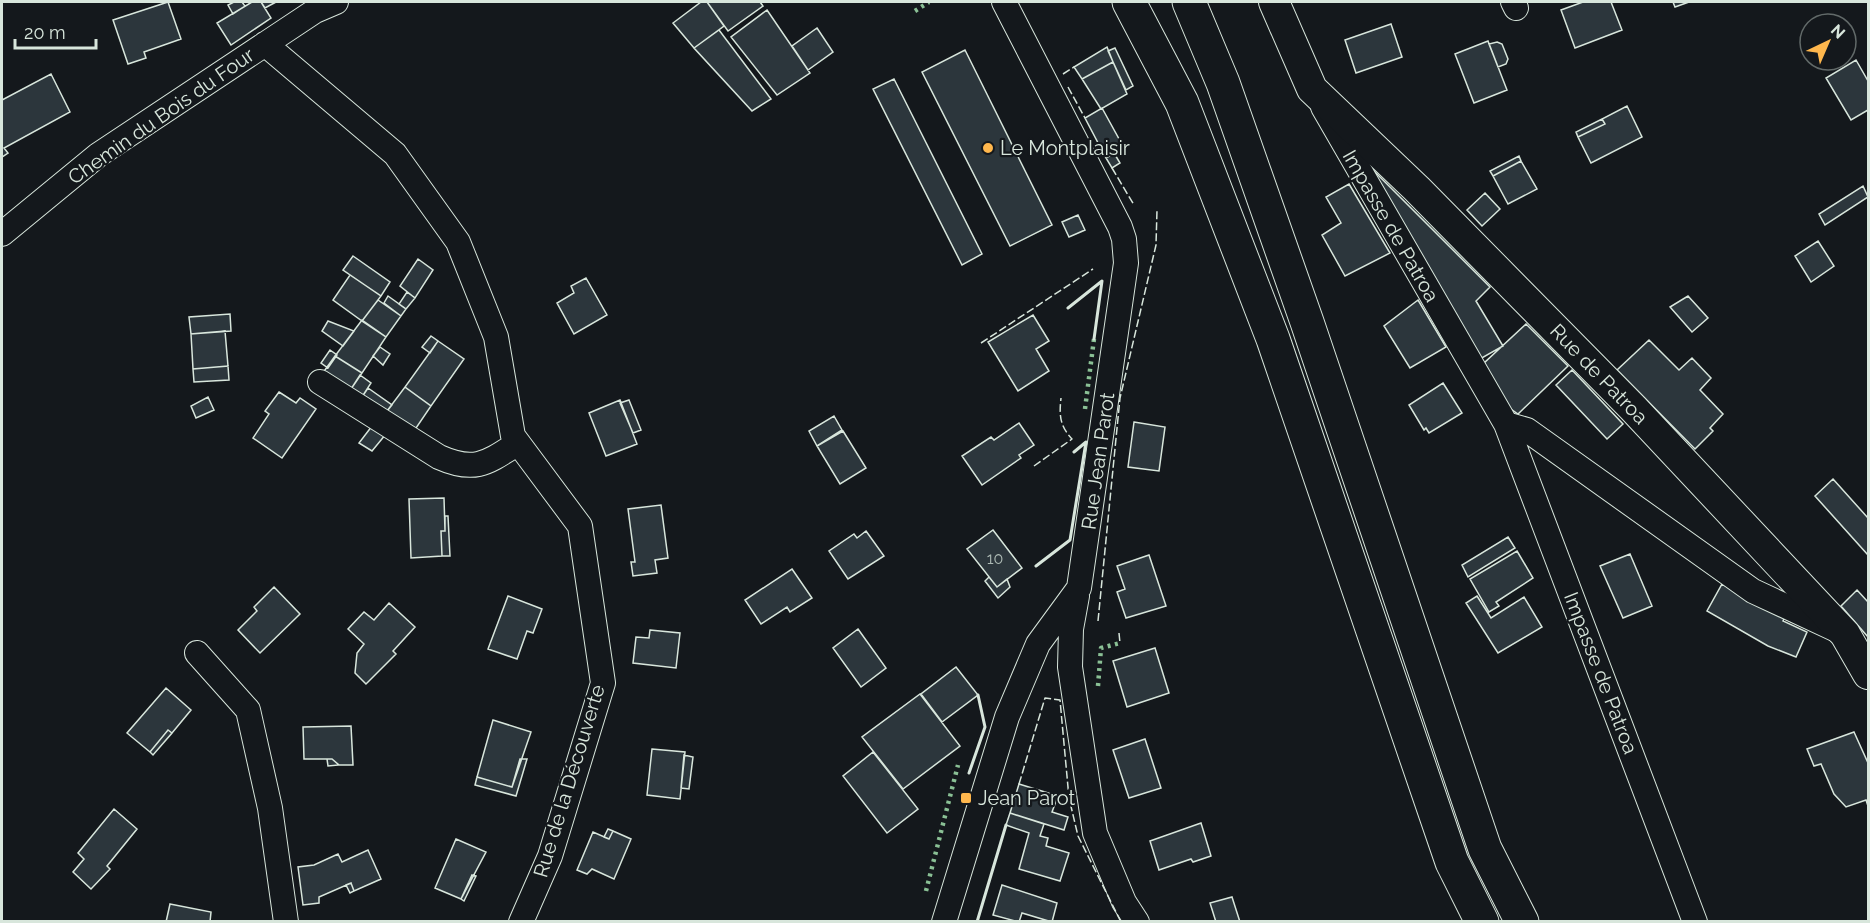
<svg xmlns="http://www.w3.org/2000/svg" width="1870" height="923" font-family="Raleway,sans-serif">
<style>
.building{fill:#2c363c;stroke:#d8e6dc;stroke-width:1.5}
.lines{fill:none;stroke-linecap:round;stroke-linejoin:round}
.minor-casing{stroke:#d8e6dc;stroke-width:26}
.tertiary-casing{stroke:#d8e6dc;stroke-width:32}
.trunk-casing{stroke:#d8e6dc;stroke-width:35}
.minor{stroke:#14181c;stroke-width:24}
.tertiary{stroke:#14181c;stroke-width:30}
.trunk{stroke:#14181c;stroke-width:33}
.hedge{stroke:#8ac095;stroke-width:4.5;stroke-dasharray:3 4.5;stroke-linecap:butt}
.fence{stroke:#d8e6dc;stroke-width:1.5;stroke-dasharray:8 3;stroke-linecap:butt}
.wall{stroke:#d8e6dc;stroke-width:3}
.poi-dot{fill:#ffb74d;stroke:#14181c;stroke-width:2}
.labels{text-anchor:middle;stroke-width:4.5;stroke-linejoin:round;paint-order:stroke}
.number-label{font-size:16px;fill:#adbab4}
.street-label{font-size:20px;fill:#d8e6dc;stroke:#14181c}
.poi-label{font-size:20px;fill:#d8e6dc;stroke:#14181c;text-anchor:start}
</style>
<rect width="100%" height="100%" fill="#14181c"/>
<path class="building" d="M168,2L181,39L144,52L146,58L128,64L113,20Z
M234,2H242L245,6L233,14L228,5Z
M252,2H261L271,18L231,45L217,23Z
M261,2H276L265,8Z
M701,2H707L724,26L694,48L673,23Z
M707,2H760L763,6L728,31Z
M1583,2H1611L1622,30L1575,48L1561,10Z
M1673,2H1689L1675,7Z
M767,10L810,73L777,95L731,37Z
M1391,24L1402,57L1356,73L1345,40Z
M817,28L833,52L808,70L792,46Z
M719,30L771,99L752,111L694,48Z
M1488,41L1507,90L1474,103L1455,54Z
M1497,42L1502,44L1508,59L1506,64L1498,67L1489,44Z
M1107,47L1113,62L1082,79L1074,67Z
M1115,48L1133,86L1126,90L1108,51Z
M965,50L1052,225L1010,246L922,72Z
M1856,60L1868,81V110L1851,120L1826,78Z
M1113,62L1127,94L1101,109L1082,79Z
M51,74L70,112L4,148L8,153L2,157V100Z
M894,79L982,254L962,265L873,89Z
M1627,106L1642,137L1591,163L1578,137L1605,124L1602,119Z
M1102,108L1124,148L1106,158L1085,118Z
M1602,119L1605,124L1578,137L1576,132Z
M1114,153L1120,163L1112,168L1106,158Z
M1519,156L1521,161L1493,176L1490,171Z
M1521,161L1537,189L1508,204L1493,176Z
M1373,170L1490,287L1476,301L1503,346L1480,359L1371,172Z
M1349,184L1390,253L1345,276L1322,235L1341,223L1326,197Z
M1863,186L1868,197L1825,225L1819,214Z
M1485,193L1500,209L1482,226L1467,210Z
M1078,215L1085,230L1069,237L1062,222Z
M1818,241L1834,266L1811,282L1795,256Z
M353,256L390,282L381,296L343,270Z
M418,259L433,270L415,298L400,286Z
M350,275L381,296L362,321L333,300Z
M586,278L607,315L574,334L557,303L574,293L571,286Z
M407,292L415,298L406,309L399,304Z
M388,296L406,309L401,316L384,303Z
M1688,296L1708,318L1692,332L1670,307Z
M378,300L401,316L386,337L362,321Z
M1418,300L1446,347L1410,368L1384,326Z
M230,314L231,331L191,334L189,317Z
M1033,315L1049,341L1036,349L1049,371L1018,391L988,342Z
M362,320L386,337L362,373L335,356Z
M328,321L354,331L343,346L322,331Z
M1526,324L1568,366L1518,414L1508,407L1483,364Z
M225,331L228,366L193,369L191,334Z
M431,336L438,341L430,353L422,347Z
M1649,340L1679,370L1692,358L1711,378L1700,390L1723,414L1710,428L1713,431L1695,449L1617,370Z
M438,341L464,359L431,406L405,387Z
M380,347L390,354L383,365L373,356Z
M330,350L337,355L328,368L321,363Z
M335,356L362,373L349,392L322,374Z
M228,366L229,380L194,382L193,369Z
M1572,370L1623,424L1607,439L1556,385Z
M360,375L371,383L360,400L349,392Z
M1443,383L1462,413L1429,433L1426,428L1424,430L1409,405Z
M405,387L431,406L412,434L384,415Z
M368,388L392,405L384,415L360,400Z
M279,392L296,403L300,398L316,409L282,458L253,438L269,414L265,411Z
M208,397L214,410L196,418L191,406Z
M620,400L637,444L606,456L589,413Z
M629,400L641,430L633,433L620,403Z
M834,416L842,430L817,446L809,431Z
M1134,422L1165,427L1159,471L1128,467Z
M1019,423L1034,445L1019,455L1021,458L982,485L962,456L991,437L994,440Z
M372,426L386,434L372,451L359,443Z
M843,431L866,468L840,484L817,446Z
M1833,479L1868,518V555L1815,496Z
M444,498L445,531H441L442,556L411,558L409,499Z
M661,505L668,558L655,560L657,573L633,576L631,562H635L628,509Z
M445,516H448L450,556H442L441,531H445Z
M993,530L1022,568L997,587L967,549Z
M866,531L884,556L848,579L829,551L854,534L857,538Z
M1508,537L1515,548L1468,577L1462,565Z
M1517,551L1533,578L1496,602L1499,606L1489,612L1470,579Z
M1630,554L1652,606L1623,618L1600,566Z
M1149,555L1166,606L1126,618L1117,592L1125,589L1117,566Z
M792,569L812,598L790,612L787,607L761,624L745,600Z
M989,577L997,587L1007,579L1010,587L998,598L985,581Z
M1722,584L1785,617L1783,621L1807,632L1796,657L1768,646L1707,611Z
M274,587L300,614L260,653L238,630L257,611L254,607Z
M1857,590L1868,602V637L1841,606Z
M508,596L542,609L533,633L527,631L517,659L488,649Z
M1477,596L1491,618L1524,597L1542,627L1498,653L1466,603Z
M389,603L415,627L393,651L396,654L366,684L355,673L357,653L364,644L348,629L364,612L374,620Z
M858,629L886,668L861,687L833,648Z
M650,630L680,633L676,668L633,663L636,637L649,638Z
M1155,648L1169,693L1127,707L1113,661Z
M956,667L978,695L942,722L921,694Z
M166,688L191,710L172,733L168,730L150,752L127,733Z
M920,694L960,746L903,789L862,737Z
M493,720L531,732L512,787L477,777Z
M351,726L353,765H339L332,759H304L303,727Z
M168,730L172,733L153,755L150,752Z
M1854,732L1868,763V806L1866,800L1846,807L1834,794L1821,764L1814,766L1807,749Z
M1145,739L1161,788L1129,798L1113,750Z
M652,749L685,752L680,799L647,795Z
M873,752L918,809L887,833L843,776Z
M684,755L693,757L689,789L681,788Z
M327,759H332L339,765L328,766Z
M520,759H527L516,796L475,785L477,777L512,787Z
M1019,784L1058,796L1052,812L1068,817L1064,830L1010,813Z
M114,809L137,829L107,866L110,869L91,889L73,872L84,859L78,853Z
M1010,813L1044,824L1040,836L1048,838L1046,846L1069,853L1060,881L1019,869L1029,833L1006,825Z
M1201,823L1211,856L1193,862L1191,859L1159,870L1150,841Z
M608,829L613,831L609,839L604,837Z
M613,831L631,839L614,879L592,869L587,874L577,870L593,832L609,839Z
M456,839L486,852L461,899L435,888Z
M368,850L381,879L354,891L351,883L319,897V903L303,905L298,867L314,865L338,854L342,862Z
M472,875L476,876L464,901L461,899Z
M351,883L354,891L350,893L346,885Z
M1002,885L1057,903L1052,922L1022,913L1019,922L993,915Z
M1232,897L1240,922H1216L1210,903Z
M170,904L211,912L210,922H166Z"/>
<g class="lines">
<g class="minor-casing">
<path id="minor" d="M1513,2L1516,8
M265,44L395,154L458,242L496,337L513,436L580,526L603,683L550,856L521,922
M1323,107L1506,424L1695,922
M2,234L98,155L315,11L336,2
M320,382L439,457C475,473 487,463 518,443
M1506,424L1527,430L1753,591L1839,631
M1077,596L1071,629L1070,667L1095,833L1124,902L1137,922
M197,653L248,710L270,808L286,922
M944,922L1007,717L1038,644L1079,588L1126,263L1124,239L1120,227L1004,2"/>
</g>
<g class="tertiary-casing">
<path id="tertiary" d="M1274,2L1312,89L1417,189L1633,408L1845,634L1868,674"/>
</g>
<g class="trunk-casing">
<path id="trunk" d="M1129,2L1182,103L1273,339L1452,862L1482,922
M1189,2L1223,83L1307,322L1485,849L1522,922"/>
</g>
<use href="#minor" class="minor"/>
<use href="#tertiary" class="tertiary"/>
<use href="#trunk" class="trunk"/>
<path class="hedge" d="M915,11L929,2
M1085,409L1094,339
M1098,686L1101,648L1120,643
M926,891L958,765"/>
<path class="fence" d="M1063,74L1074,67
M1068,87L1085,118
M1112,168L1134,205
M981,343L1093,269
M1034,466L1072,439C1060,426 1059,416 1061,398
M1098,621L1120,398L1156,245L1157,210
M1119,633L1120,643
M1019,784L1045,698L1060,700L1069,798L1078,836L1121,922"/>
<path class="wall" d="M1068,308L1102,281L1094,339
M1036,566L1070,540L1086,442L1074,452
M969,773L985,727L978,695
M977,922L1006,825"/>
</g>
<g class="poi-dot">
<circle cx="988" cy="148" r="6"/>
<rect x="960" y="792" width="12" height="12" rx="3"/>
</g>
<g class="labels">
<g class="number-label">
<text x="995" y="564">10</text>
</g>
<g class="street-label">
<text transform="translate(161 116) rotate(-35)" y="7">Chemin du Bois du Four</text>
<text transform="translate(1391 226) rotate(60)" y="7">Impasse de Patroa</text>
<text transform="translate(1599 374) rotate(46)" y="7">Rue de Patroa</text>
<text transform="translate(1098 461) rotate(-82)" y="7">Rue Jean Parot</text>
<text transform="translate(1601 673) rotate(69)" y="7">Impasse de Patroa</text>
<text transform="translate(569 781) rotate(-73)" y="7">Rue de la Découverte</text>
</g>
<g class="poi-label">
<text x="1000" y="155">Le Montplaisir</text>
<text x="978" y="805">Jean Parot</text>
</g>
</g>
<rect width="1870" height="923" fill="none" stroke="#d8e6dc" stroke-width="6"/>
<g transform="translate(1828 42) rotate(44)"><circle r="28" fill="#14181c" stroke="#626a69" stroke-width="1.5"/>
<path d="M0-4.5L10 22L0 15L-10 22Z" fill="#ffb74d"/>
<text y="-9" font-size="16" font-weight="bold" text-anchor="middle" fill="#d8e6dc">N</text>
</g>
<path d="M15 39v9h81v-9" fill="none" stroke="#d8e6dc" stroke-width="3"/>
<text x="24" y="39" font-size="18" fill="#d8e6dc" stroke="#14181c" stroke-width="4.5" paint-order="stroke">20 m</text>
</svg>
